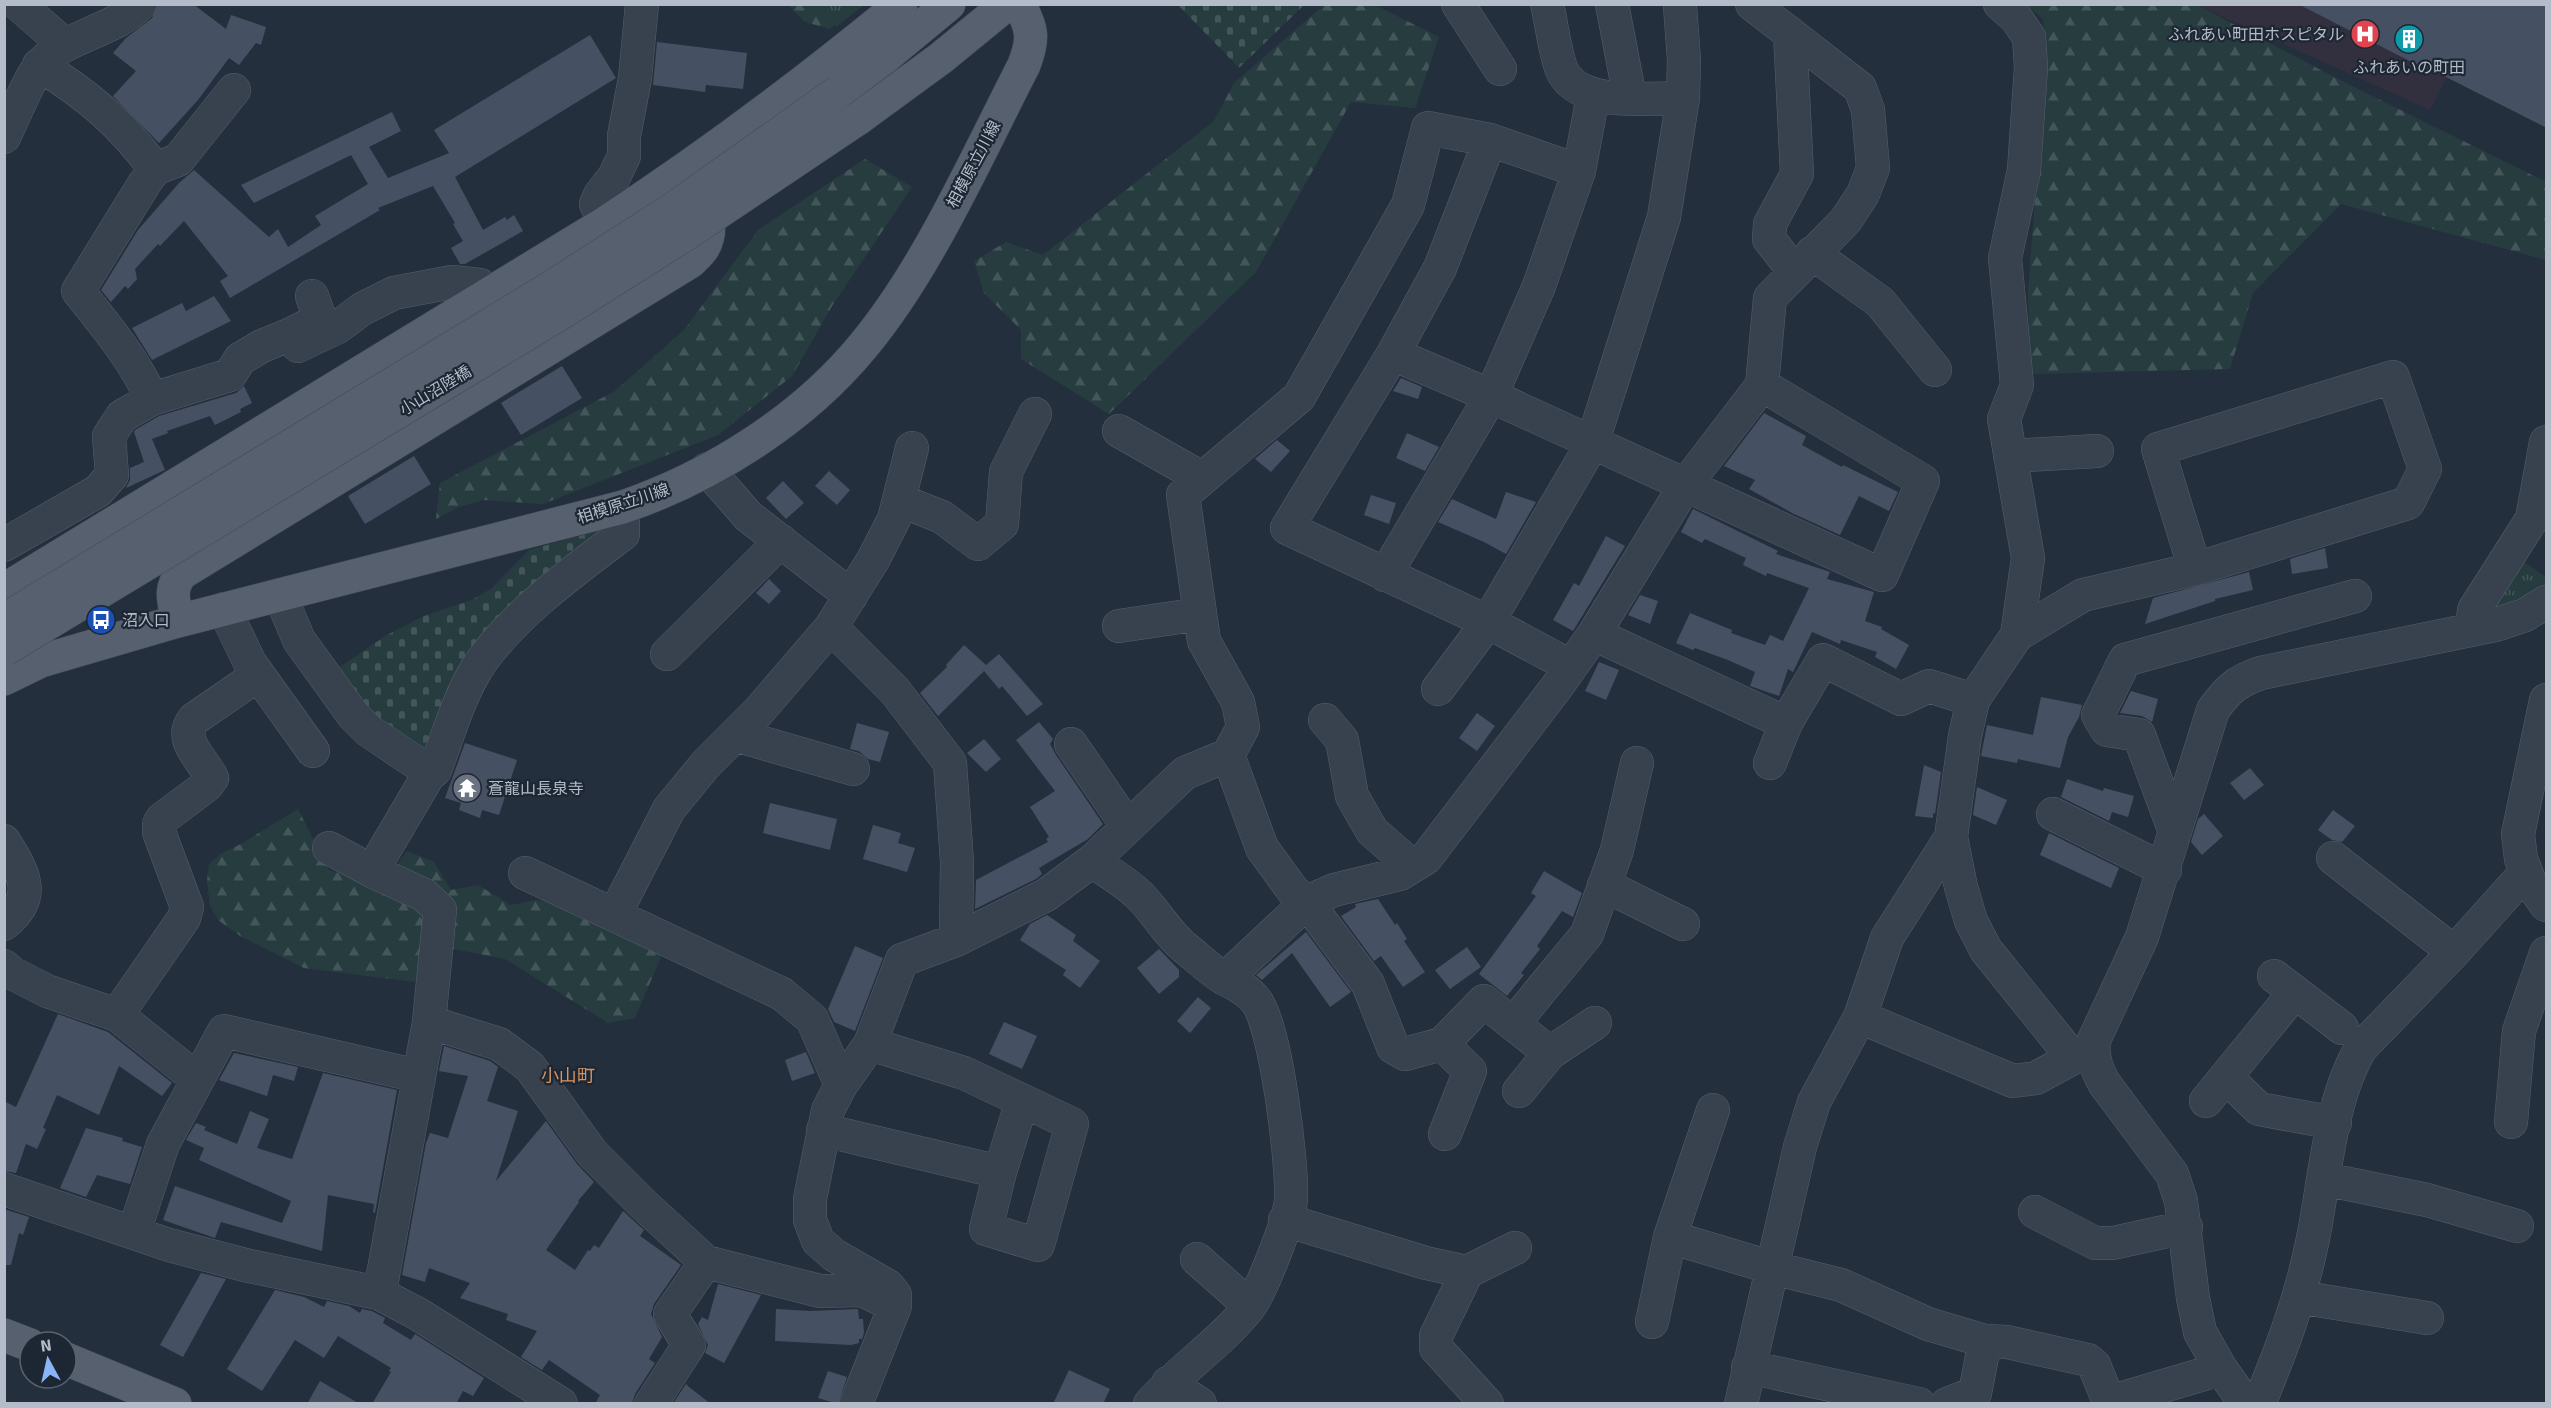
<svg xmlns="http://www.w3.org/2000/svg" width="2551" height="1408" font-family="Signika,'Noto Sans JP',sans-serif">
<style>
.medical{fill:#32303f}
.forest{fill:url(#forest-firs)}
.cemetery{fill:url(#cemetery-stones)}
.park{fill:url(#park-tufts)}
.building{fill:#455162}
.lines{fill:none;stroke-linecap:round;stroke-linejoin:round}
.minor-casing{stroke:#565f6c;stroke-width:34}
.major-casing{stroke:#414a57;stroke-width:34}
.minor{stroke:#38414e;stroke-width:33}
.major{stroke:#56606e;stroke-width:33}
.major-bridge-casing{stroke:#414a57;stroke-width:34;stroke-linecap:butt}
.major-bridge{stroke:#56606e;stroke-width:33}
.labels{text-anchor:middle;stroke-width:4.5;stroke-linejoin:round;paint-order:stroke}
.poi-label{font-size:16px;fill:#b4bcc9;stroke:#1d2633;text-anchor:start}
.street-label{font-size:16px;fill:#b4bcc9;stroke:#1d2633}
.neighbourhood-label{font-size:18px;fill:#d59563;stroke:#1d2633}
</style>
<defs>
<pattern id="forest-firs" width="22" height="20" patternUnits="userSpaceOnUse" patternTransform="scale(1.5)"><rect width="22" height="20" fill="#263c3f"/><path d="M5 1l3.5 6h-7zM16 11l3.5 6h-7z" fill="#435659"/></pattern>
<pattern id="cemetery-stones" width="16" height="16" patternUnits="userSpaceOnUse" patternTransform="scale(1.5)"><rect width="16" height="16" fill="#263c3f"/><path d="M2 7V4a2 2 0 0 1 4 0v3zM10 15v-3a2 2 0 0 1 4 0v3z" fill="#435659"/></pattern>
<pattern id="park-tufts" width="24" height="20" patternUnits="userSpaceOnUse" patternTransform="scale(1.5)"><rect width="24" height="20" fill="#263c3f"/><path d="M3 7l-1-3M5 7V3M7 7l1-3M15 17l-1-3M17 17v-4M19 17l1-3" fill="none" stroke="#435659"/></pattern>
</defs>
<rect width="100%" height="100%" fill="#242f3e"/>
<path class="medical" d="M2197,5H2484L2430,110Z"/>
<path class="forest" d="M788,5H858L830,29L805,22Z
M1324,5H1375L1439,37L1415,108L1351,102L1256,272L1109,414L1021,359V330L984,293L974,261L1006,242L1043,255L1214,121L1234,83Z
M2026,5H2197L2336,78L2546,182V260L2341,204L2253,293L2230,369L2030,374L2028,293L2046,51L2043,19Z
M865,159L912,187L832,306L792,376L718,435L543,504L484,500L459,507L436,519L440,483L615,391L684,330L758,230Z
M298,809L329,870L381,886L407,851L434,862L451,890L478,885L511,905L536,900L565,903L664,950L635,1018L608,1023L505,959L454,949L415,982L304,968L240,936L218,920L210,906L207,881L209,864L222,853L241,844Z"/>
<path class="cemetery" d="M1178,5H1304L1239,68Z
M608,528L525,600L429,767L331,673L387,635L424,616L472,600L492,588L529,550Z"/>
<path class="park" d="M825,5H864L836,27Z
M2518,558L2546,577V590L2490,614Z"/>
<path class="building" d="M158,4H193L226,29L231,15L266,27L261,45L256,43L239,65L229,58L198,100L159,143L113,96L136,71L113,53L126,38L152,18Z
M2298,4H2547V128L2436,72L2435,74Z
M590,35L616,78L455,177L483,230L505,217L507,220L514,215L523,231L465,264H460L451,248L463,241L453,224L455,223L433,186L378,208L380,210L230,298L220,281L228,276L184,221L160,246L158,244L135,269L137,279L128,289L125,286L111,302L101,290L138,230L179,183L194,170L269,237L278,229L288,247L321,225L315,216L368,184L351,155L254,203L241,185L392,112L401,131L369,147L388,178L449,153L434,130Z
M657,42L747,53L743,89L706,85L705,92L653,85Z
M214,296L231,321L152,360L132,328L182,303L186,311Z
M562,366L582,398L521,435L501,403Z
M1401,378L1422,387L1418,399L1393,391Z
M244,386L252,403L240,409L241,412L215,425L210,416L167,431L168,433L152,439L165,470L126,488L130,480V468L144,462L134,432L135,430L159,416L236,393Z
M1764,413L1806,436L1802,445L1842,467L1843,465L1898,492L1889,511L1859,496L1840,535L1794,514L1749,489L1755,480L1724,466Z
M1407,433L1439,447L1425,471L1396,458Z
M1277,440L1290,451L1271,472L1255,459Z
M414,456L431,484L365,524L348,496Z
M829,471L850,490L837,505L815,486Z
M783,481L804,503L786,519L766,498Z
M1506,492L1536,502L1506,554L1484,542L1438,522L1452,499L1496,519Z
M1371,495L1396,503L1389,524L1364,515Z
M1693,509L1778,551L1776,554L1830,572L1827,579L1874,592L1865,621L1882,627L1881,629L1909,645L1896,669L1875,657L1877,652L1841,640L1840,644L1812,632L1793,672L1788,669L1779,696L1750,686L1755,672L1728,660L1695,648L1693,650L1676,643L1690,613L1732,630L1731,633L1765,645L1770,635L1783,641L1809,588L1767,573L1766,576L1743,565L1746,558L1705,539L1702,543L1681,532Z
M1606,536L1625,546L1573,631L1553,620L1574,583L1579,586Z
M2325,548L2328,568L2292,574L2290,559Z
M2249,572L2253,590L2215,599V601L2145,624L2153,598Z
M769,579L781,591L769,604L756,593Z
M1640,595L1658,601L1650,624L1628,615Z
M964,645L986,665L999,654L1043,704L1027,716L1002,686L999,689L984,671L938,716L920,693L947,667L946,665Z
M1599,662L1619,670L1606,700L1585,691Z
M2131,691L2158,699L2152,722L2142,716L2120,713Z
M2041,697L2082,705L2079,717L2068,737L2060,768L2018,759L2017,763L1981,756L1987,725L2033,735Z
M1477,713L1495,726L1477,751L1459,738Z
M1039,722L1053,739L1050,744L1056,755L1103,824L1088,839L1039,868L1042,874L1036,879L975,909L976,880L1048,842L1046,839L1049,837L1030,807L1055,791L1016,740Z
M857,723L889,732L880,762L868,759L859,751L850,749Z
M984,739L1001,759L986,772L967,753Z
M465,743L517,760L499,815L482,810L480,818L459,810L461,803L445,798Z
M1924,765L1941,772L1935,814L1933,813V818L1915,816Z
M2250,768L2264,785L2244,800L2230,783Z
M2067,779L2103,791L2104,788L2134,796L2128,817L2112,812L2109,821L2061,797Z
M1977,787L2007,800L1996,825L1973,815Z
M770,803L837,819L830,850L763,833Z
M2333,810L2355,826L2342,842L2332,840L2318,830Z
M2204,814L2223,836L2202,855L2191,842L2198,819Z
M873,825L901,833L898,843L915,848L907,872L863,859Z
M2049,833L2119,868L2111,888L2040,855Z
M1544,871L1582,893L1573,917L1562,911L1537,946L1540,949L1521,973L1524,975L1507,996L1479,974L1536,896L1531,893Z
M1378,899L1395,925L1397,923L1407,939L1404,941L1425,972L1403,987L1381,956L1374,961L1341,916L1356,907L1355,904Z
M1047,915L1076,935L1073,941L1100,961L1080,988L1063,975L1066,970L1020,940L1030,924Z
M1306,932L1351,992L1330,1007L1292,953L1262,980L1256,975Z
M855,946L883,958L855,1031L834,1022L828,1009Z
M1467,947L1481,967L1450,989L1435,970Z
M1159,949L1179,970V977L1159,994L1137,968Z
M1198,997L1211,1008L1190,1033L1177,1021Z
M58,1014L108,1032L172,1083L162,1096L119,1066L99,1115L57,1095L43,1128L46,1129L37,1149L26,1144L16,1173L4,1171V1101L16,1107Z
M1004,1022L1037,1036L1022,1069L989,1054Z
M444,1046L490,1061L498,1067L487,1101L518,1111L496,1181L546,1121L577,1164L594,1182L578,1201L579,1202L546,1250L575,1270L588,1250L590,1251L594,1245L599,1248L623,1211L644,1230L640,1236L681,1265L654,1304L651,1314L662,1337L649,1359L655,1363L635,1394L632,1404H595L600,1395L549,1360L542,1370L521,1357L537,1331L506,1320L508,1314L460,1298L470,1283L429,1268L425,1282L402,1275L426,1143L430,1133L448,1138L468,1076L439,1071Z
M806,1052L815,1073L792,1081L785,1060Z
M234,1053L298,1067L294,1081L273,1075L267,1096L219,1080Z
M323,1073L397,1090L375,1213L373,1212L374,1204L328,1195L322,1251L221,1222L215,1238L163,1220L175,1186L282,1223L291,1201L199,1160L204,1148L186,1140L196,1123L206,1127L204,1130L237,1144L250,1111L269,1119L257,1148L292,1159Z
M86,1128L123,1138L122,1141L142,1147L130,1184L97,1175L86,1197L60,1188Z
M4,1209L29,1217L23,1235L19,1233L11,1265H4Z
M201,1273L226,1279L183,1357L160,1345Z
M718,1284L761,1295L724,1363L705,1353L708,1345L698,1324L702,1317L708,1320Z
M275,1290L304,1297L324,1307L327,1301L349,1306L360,1313L362,1309L372,1311L385,1318L383,1323L411,1340L415,1334L484,1378L473,1396L463,1391L456,1404H372L391,1372L389,1371L391,1368L338,1336L324,1358L295,1340L262,1391L227,1369Z
M776,1309L810,1311L858,1309L859,1319H863L864,1333L862,1339H859V1343L851,1345L775,1341Z
M1069,1370L1110,1389L1103,1404H1053Z
M828,1371L847,1377L838,1404L818,1398Z
M320,1381L360,1404H307Z
M686,1384L689,1387L711,1404L674,1402Z"/>
<g class="lines">
<g class="minor-casing">
<path id="minor" d="M18,4L65,45
M1458,4L1500,69
M1547,4C1552,25 1554,48 1561,68C1576,108 1648,98 1683,98
M1612,4L1630,98
M2000,4L2016,18L2029,37L2031,67L2024,170L2005,258L2017,385L2004,419L2028,558L2017,635
M1790,33L1797,174L1770,224L1769,239L1795,272
M39,65C88,95 121,123 155,169
M4,137C13,120 30,75 42,63C69,34 113,32 140,4
M1490,140L1440,268L1393,354L1287,528L1488,622L1570,666
M605,223L596,204L600,195L614,177L624,156V136L635,78L642,4
M1812,253L1880,302L1935,370
M298,346L338,327L362,309L394,293L452,282L480,285L486,297
M1393,354L1491,396L1882,575L1923,481L1762,385
M152,399C133,358 106,326 78,291L144,184L155,169L178,160L234,90
M1119,431L1202,478
M912,448L894,519L873,560L831,627L895,691L950,763L957,862L956,940
M2010,456L2097,451
M707,469L748,516L851,596
M899,500L942,517L978,544L1002,524L1006,472L1035,414
M4,545L98,491L112,475L109,436L122,416L152,399L230,375L240,359L262,346L289,335L317,321L318,313L312,296
M1385,575L1491,396L1539,286L1579,171L1593,96
M280,595L299,640L353,715L369,731L418,764L428,776
M224,609L250,663L313,751
M1119,626L1200,614
M2472,628L2474,610L2532,519L2546,442
M1594,634L1786,723
M667,654L781,541
M1438,689L1488,622L1592,444L1664,217L1683,98L1684,60L1680,6
M2546,700L2518,834L2521,859L2530,882L2546,905
M1325,720L1342,740L1352,796L1372,831L1412,866
M735,735L853,769
M1071,744L1128,827
M1228,755L1243,727L1238,702L1204,641L1183,495L1299,397L1408,205L1428,128L1490,140L1579,171
M1770,763L1786,723L1823,660L1901,699L1929,686L1973,700L2017,635L2083,595L2195,569L2408,503L2425,469L2393,377L2158,449L2195,569
M2053,814L2165,870
M2175,832L2139,735L2107,730L2098,715L2125,660L2355,596
M1951,837L1961,887L1971,921L1986,950L2073,1058
M4,841C23,872 39,896 4,924
M329,848L372,871L424,895L440,910L429,1022
M2333,858L2454,952
M1092,861C1108,872 1126,882 1140,896C1156,912 1166,932 1184,947C1197,957 1209,969 1223,978C1235,984 1248,990 1256,1001C1276,1026 1293,1165 1291,1200C1289,1221 1262,1289 1250,1306C1221,1343 1181,1368 1150,1404
M372,871L428,776L435,770C448,736 458,699 477,668C510,617 575,570 623,534V507
M525,873L782,994L812,1019L841,1085
M1604,885L1683,924
M615,914L669,809L706,764L758,712L831,627
M4,966L12,973L47,991L117,1015L197,1079
M2274,976L2342,1028
M1225,979L1307,902L1368,984L1393,1047L1405,1054L1442,1044L1484,1001L1550,1053
M117,1015L184,918L187,907L159,832V824L162,819L206,786L212,778C203,759 177,740 194,719L258,675
M1860,1017L2013,1081L2036,1078L2073,1058L2093,1052
M1513,1024L1587,934L1617,850L1637,763
M1442,1044L1470,1071L1445,1134
M2226,1077L2259,1109L2335,1123
M1519,1091L1550,1053L1595,1023
M2206,1101L2295,992
M2511,1122L2519,1031L2546,953
M823,1130L1000,1172L986,1229L1038,1245L1072,1124L964,1073L870,1044
M1000,1172L1022,1101
M2324,1179L2427,1200L2517,1226
M4,1189L169,1245L245,1265L378,1293L418,1314L561,1404
M2035,1212L2095,1243H2113L2186,1227
M1285,1220L1426,1263L1467,1272L1515,1248
M134,1232L163,1144L224,1031L418,1076
M1670,1237L1773,1268L1841,1285L1928,1324L1985,1341L2007,1342L2088,1360L2094,1365L2109,1402L2221,1369
M1197,1259L1250,1306
M1467,1272L1436,1336V1348L1487,1404
M378,1293L381,1286L429,1022L499,1044L530,1067L592,1153L643,1204L706,1262L820,1291L862,1290L895,1306
M2299,1297L2427,1318
M1652,1322L1670,1237L1713,1110
M1748,1367L1919,1404
M1168,1383L1200,1404
M651,1404L689,1345L670,1314L706,1262
M856,1404L895,1306V1295L888,1286L834,1255L818,1241L810,1220V1199L828,1110L841,1085L870,1044L902,960L956,940L1046,895L1092,861L1185,773L1228,755L1262,848L1294,892L1307,902L1334,890L1400,874L1426,858L1556,688L1594,634L1684,487L1762,385L1770,298L1846,220L1863,194L1873,168L1868,110L1860,88L1752,4
M1741,1404L1800,1147L1814,1102L1860,1017L1887,938L1951,837L1965,736L1973,700
M1947,1404L1975,1393L1985,1341
M2246,1404L2221,1369L2200,1332L2193,1298L2181,1201L2172,1174L2104,1083C2096,1068 2092,1057 2094,1040L2142,937L2213,710C2228,689 2237,681 2261,673L2495,625L2525,615L2546,602
M2259,1404C2282,1348 2300,1301 2312,1243C2325,1182 2329,1101 2361,1048L2454,952L2526,872"/>
</g>
<g class="major-casing">
<path id="major" d="M838,92L885,57L949,4
M859,118L941,58L1007,4
M4,590L605,223C708,156 806,82 901,4
M178,621C174,602 168,589 182,573L690,262C694,258 700,253 703,248C712,234 710,211 700,198
M4,679L41,661L178,621L623,507C713,476 803,419 863,346C928,268 977,156 1024,65C1034,39 1033,29 1019,4
M4,1335L30,1345
M66,1359L175,1404"/>
</g>
<use href="#minor" class="minor"/>
<use href="#major" class="major"/>
<g class="major-bridge-casing">
<path id="major-bridge" d="M4,620L550,288L670,211L838,92
M4,650L563,312L686,234L859,118"/>
</g>
<use href="#major-bridge" class="major-bridge"/>
</g>
<defs>
<g id="hospital-disc" transform="scale(1.5)"><circle r="9.5" fill="#e0444e" stroke="#1d2633"/><path d="M-5-5h3v3.5h4V-5h3V5h-3V1.5h-4V5h-3Z" fill="#fff"/></g>
<g id="building-disc" transform="scale(1.5)"><circle r="9.5" fill="#0f9aa8" stroke="#1d2633"/><path d="M-4-6H4V6H1V3H-1V6H-4ZM-2.5-4.3h1.7v1.8h-1.7ZM.8-4.3h1.7v1.8H.8ZM-2.5-1h1.7V.8h-1.7ZM.8-1h1.7V.8H.8Z" fill="#fff"/></g>
<g id="bus-disc" transform="scale(1.5)"><circle r="9.5" fill="#1a4fb4" stroke="#1d2633"/><path d="M-5-6H5V4H4V6H2V4H-2V6H-4V4H-5ZM-3.5-4V0h7V-4ZM-3.5 1.2v1.5H-2V1.2ZM2 1.2v1.5H3.5V1.2Z" fill="#fff"/></g>
<g id="temple-disc" transform="scale(1.5)"><circle r="9.5" fill="#6b7280" stroke="#1d2633"/><path d="M0-6L5-2H3V0L6.5 2.5H4V6H1.5V3h-3V6H-4V2.5H-6.5L-3 0V-2H-5Z" fill="#fff"/></g>
</defs>
<g fill-rule="evenodd">
<use href="#hospital-disc" x="2365" y="34"/>
<use href="#building-disc" x="2409" y="39"/>
<use href="#bus-disc" x="101" y="620"/>
<use href="#temple-disc" x="467" y="788"/>
</g>
<g class="labels">
<g class="poi-label">
<text x="2344" y="40" text-anchor="end">ふれあい町田ホスピタル</text>
<text x="2409" y="73" text-anchor="middle">ふれあいの町田</text>
<text x="122" y="626">沼入口</text>
<text x="488" y="794">蒼龍山長泉寺</text>
</g>
<g class="street-label">
<text transform="translate(973 164) rotate(-62)" y="6">相模原立川線</text>
<text transform="translate(435 390) rotate(-31)" y="6">小山沼陸橋</text>
<text transform="translate(623 503) rotate(-18)" y="6">相模原立川線</text>
</g>
<g class="neighbourhood-label">
<text x="568" y="1082">小山町</text>
</g>
</g>
<rect width="2551" height="1408" fill="none" stroke="#b4bcc9" stroke-width="12"/>
<g transform="translate(48 1360) rotate(352)"><circle r="28" fill="#1d2633" stroke="#59626f" stroke-width="1.5"/>
<path d="M0-4.5L10 22L0 15L-10 22Z" fill="#8ab4f8"/>
<text y="-9" font-size="16" font-weight="bold" text-anchor="middle" fill="#b4bcc9">N</text>
</g>
</svg>
